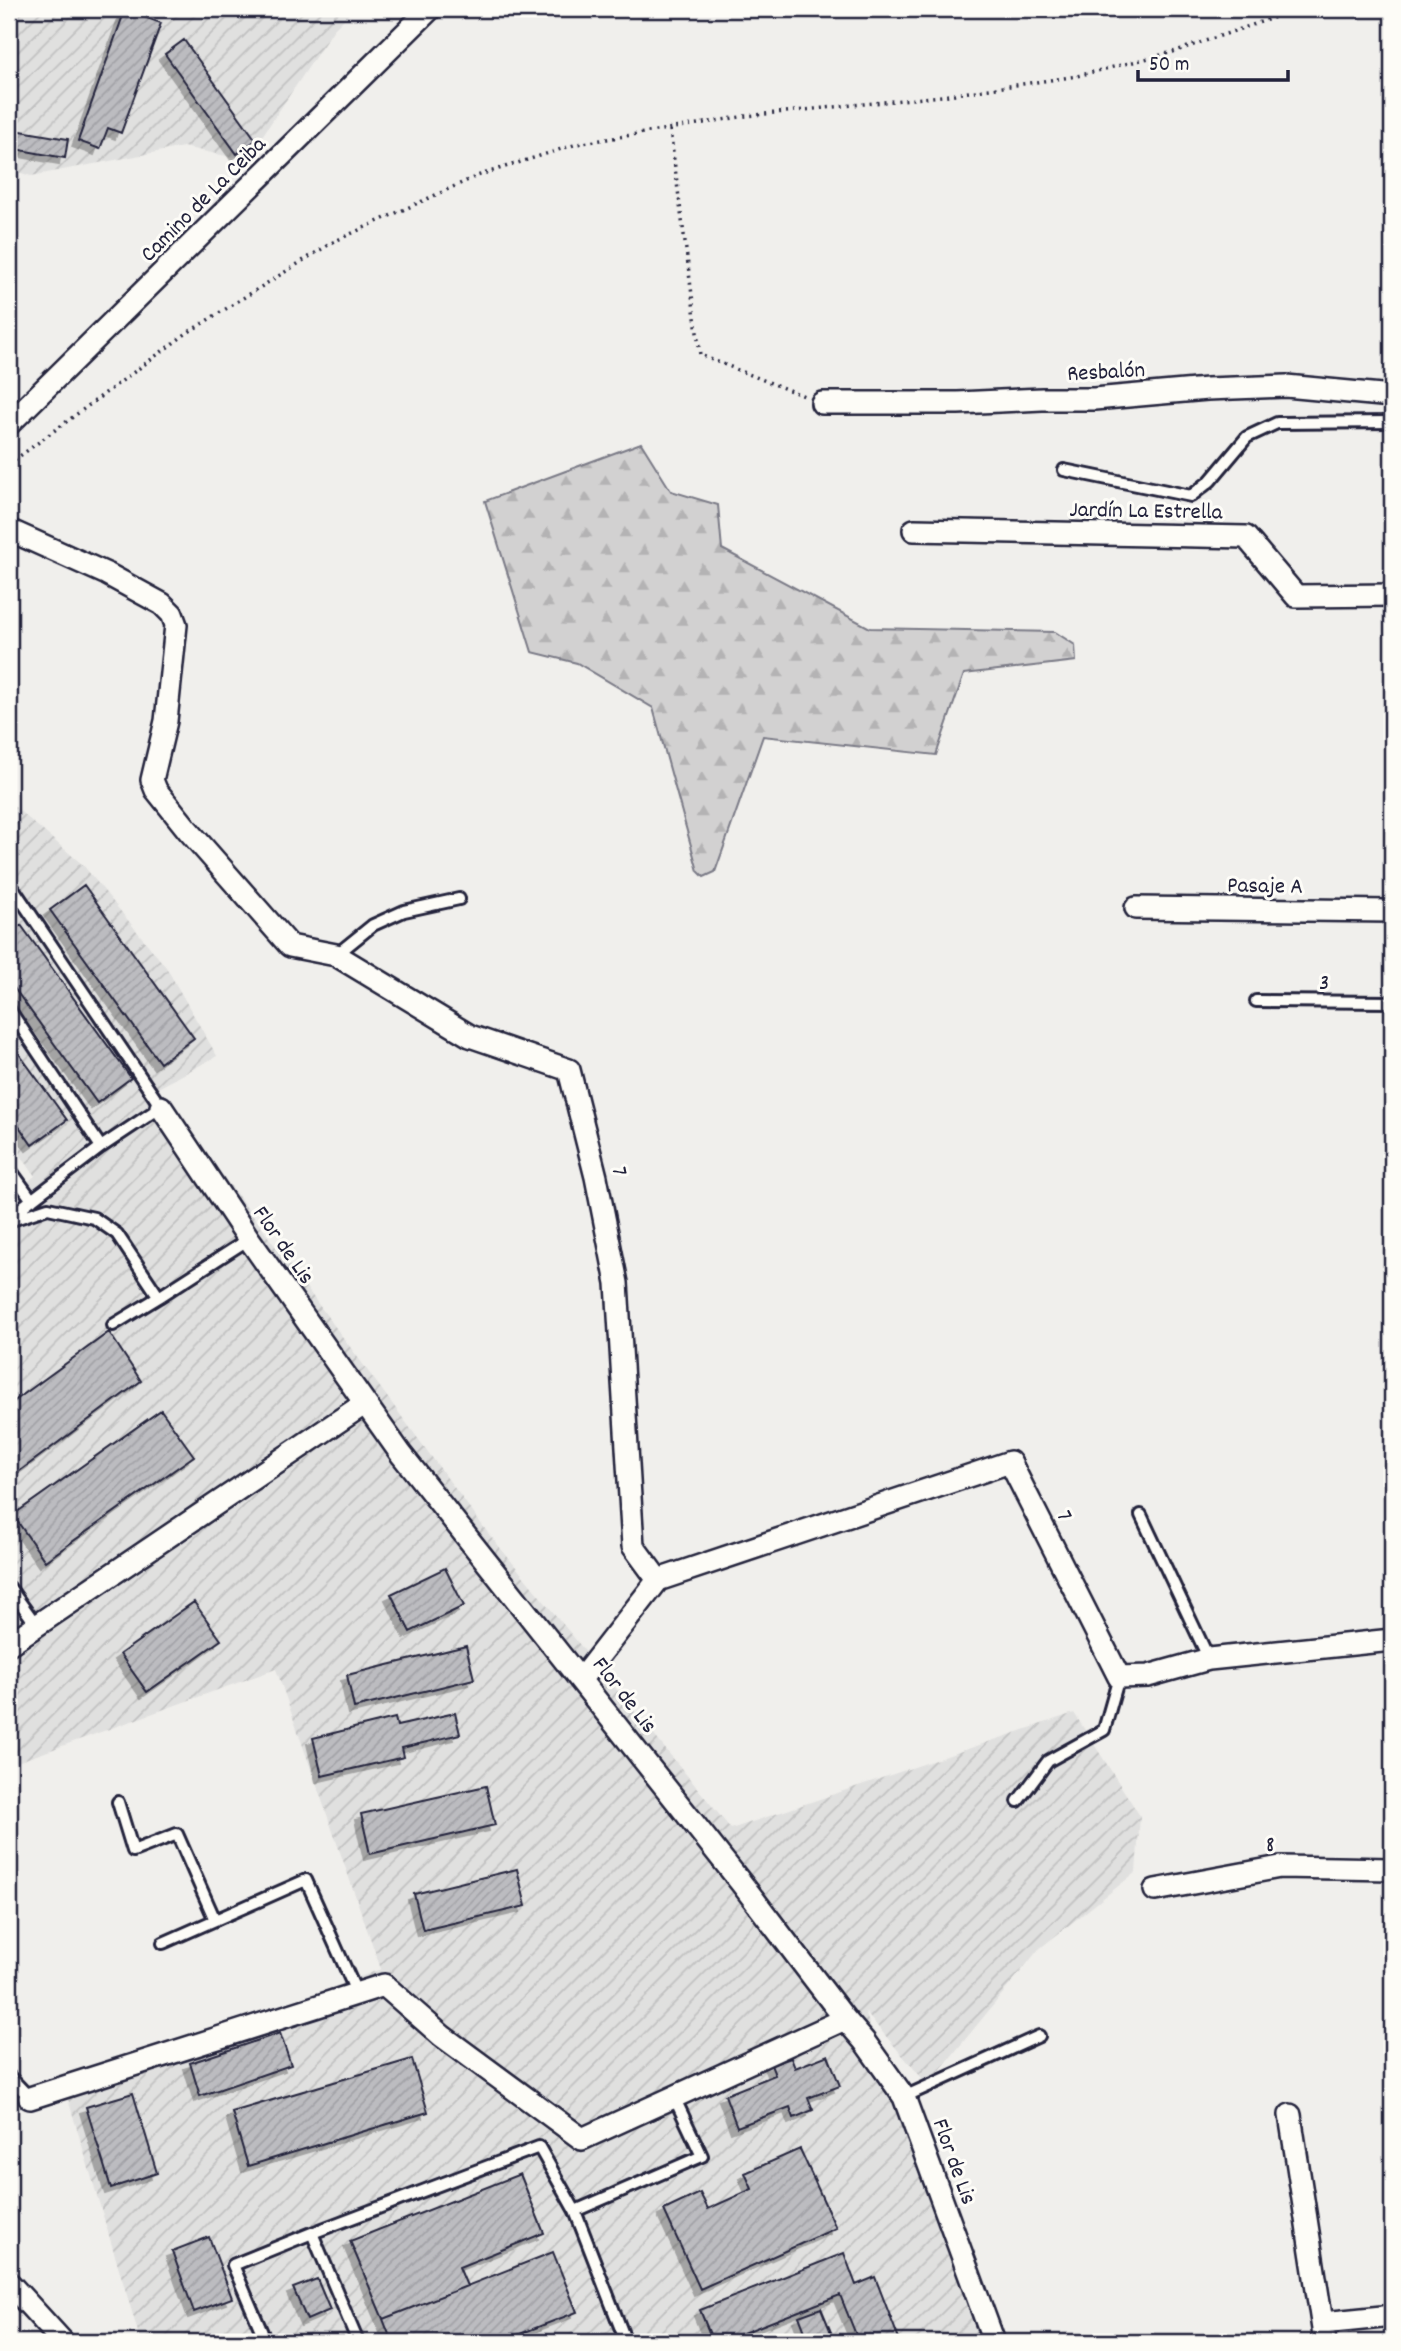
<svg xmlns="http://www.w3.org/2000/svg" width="1401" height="2351" font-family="Dekko,sans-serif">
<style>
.industrial{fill:url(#industrial-furrows)}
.forest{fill:url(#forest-firs);stroke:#7a7a86;stroke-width:2}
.building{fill:url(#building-hatch);stroke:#22223b;stroke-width:2;filter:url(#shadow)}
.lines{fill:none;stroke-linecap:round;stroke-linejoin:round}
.lane-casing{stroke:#22223b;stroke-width:16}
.street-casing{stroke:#22223b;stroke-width:26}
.path{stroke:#22223b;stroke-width:3.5;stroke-dasharray:2 5;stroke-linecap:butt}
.lane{stroke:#fdfcf7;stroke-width:10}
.street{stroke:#fdfcf7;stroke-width:21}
.labels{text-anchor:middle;stroke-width:6;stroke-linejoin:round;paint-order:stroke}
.street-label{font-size:23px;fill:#22223b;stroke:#fdfcf7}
</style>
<defs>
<pattern id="industrial-furrows" width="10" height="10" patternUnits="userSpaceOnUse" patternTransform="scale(1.75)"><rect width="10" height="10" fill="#e0e0df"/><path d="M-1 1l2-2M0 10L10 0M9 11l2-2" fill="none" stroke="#c0c0c0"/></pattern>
<pattern id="forest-firs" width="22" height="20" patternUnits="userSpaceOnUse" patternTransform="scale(1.75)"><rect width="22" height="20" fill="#d2d1d1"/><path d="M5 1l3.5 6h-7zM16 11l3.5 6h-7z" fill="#b4b3b4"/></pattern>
<pattern id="building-hatch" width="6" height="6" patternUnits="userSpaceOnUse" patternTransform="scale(1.75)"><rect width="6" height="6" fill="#bcbcc0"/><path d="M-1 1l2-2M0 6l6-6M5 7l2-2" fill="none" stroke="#a1a1a6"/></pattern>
<filter id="shadow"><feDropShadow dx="-6" dy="6" stdDeviation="0" flood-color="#0004"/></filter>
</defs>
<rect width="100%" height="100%" fill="#f0efec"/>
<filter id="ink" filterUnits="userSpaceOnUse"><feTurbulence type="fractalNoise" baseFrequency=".0143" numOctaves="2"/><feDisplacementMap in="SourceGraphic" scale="14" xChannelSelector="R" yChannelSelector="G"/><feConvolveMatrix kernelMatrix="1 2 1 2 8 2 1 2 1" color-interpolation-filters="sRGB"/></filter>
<g filter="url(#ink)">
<path class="industrial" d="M9,9H354L334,29L246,160L183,147L31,176L9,169Z
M9,802L83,865L166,967L217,1056L158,1088L488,1533L731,1829L1074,1713L1140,1816L1136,1872L1039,1949L928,2085L865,2012L982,2342H141L65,2089L381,1969L276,1669L9,1765V1197L35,1176L9,1138Z"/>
<path class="forest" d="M641,443L671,491L718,505L722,549L870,628L1055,632L1075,645L1076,661L964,674L936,755L763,736L715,872L704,877L698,871L653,708L577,663L532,652L485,501Z"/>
<path class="building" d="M125,10L161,23L121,133L108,128L100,149L78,141Z
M184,40L256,140L237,154L165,54Z
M9,129L68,139L65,158L9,148Z
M84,885L194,1038L160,1063L50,910Z
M21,925L131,1078L97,1103L9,981V934Z
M9,1040L67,1120L32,1145L9,1112Z
M109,1332L141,1381L9,1479V1405Z
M161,1410L194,1456L45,1561L13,1515Z
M445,1568L464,1606L410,1632L391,1594Z
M194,1602L221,1640L147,1692L120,1654Z
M466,1646L474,1679L354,1708L347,1675Z
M455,1713L460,1734L402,1748L404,1757L322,1776L313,1738L395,1718L397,1726Z
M486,1786L495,1825L370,1854L361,1814Z
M517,1869L526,1906L423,1930L414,1894Z
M280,2033L291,2065L200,2096L190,2063Z
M828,2055L840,2086L808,2098L813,2110L794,2118L790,2107L737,2127L725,2095L775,2075L771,2065L791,2058L795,2068Z
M412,2059L428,2112L248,2166L232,2112Z
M133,2093L157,2173L111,2188L86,2107Z
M800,2149L836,2228L700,2289L664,2210L700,2193L708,2209L752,2189L745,2173Z
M520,2174L544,2233L459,2267L467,2286L383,2319L350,2241Z
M209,2237L232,2298L194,2312L172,2251Z
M553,2252L577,2312L499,2342H392L383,2319Z
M844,2253L856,2285L875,2277L900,2342H859L840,2295L720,2342H713L700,2310Z
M317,2279L330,2310L307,2320L293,2288Z
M821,2308L835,2342H809L799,2316Z
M800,2335L803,2342H782Z"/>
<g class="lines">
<g class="lane-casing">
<path id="lane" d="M1064,470L1191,496L1210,481L1247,437L1277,423L1392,422
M9,882L161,1107L101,1147L9,1217
M336,955L373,925L404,911L459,899
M1256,1001L1392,1002
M9,1009L101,1147
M9,1168L32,1200
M9,1221L48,1208L94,1218L117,1234L159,1297L249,1239
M113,1325L159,1297
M1141,1515L1209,1659
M9,1587L37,1626
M1018,1801L1048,1761L1104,1730L1119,1677
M118,1802L133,1851L177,1834L215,1920
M163,1943L306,1880L357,1994
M9,2076L30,2098
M904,2097L1039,2036
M575,2211L702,2156L674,2097
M266,2342L233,2265L312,2233
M358,2342L312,2233L539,2147L575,2211L626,2342"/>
</g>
<g class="street-casing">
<path id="street" d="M822,403H958L1042,399H1094L1207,389L1286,386L1392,396
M9,424L430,9
M9,530L107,574L162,604L172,614L176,625L166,721L152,780L156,790L188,830L290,946L336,955L470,1036L569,1070L596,1177L617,1283L633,1546L658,1580
M914,530L1246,537L1296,596L1392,595
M1136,908L1392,911
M161,1107L249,1239L401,1454L742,1884L845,2019L864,2041L904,2097L994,2342
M9,1644L364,1404
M581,1679L658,1580L1010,1462L1119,1677L1148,1676L1209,1659L1392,1640
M1155,1890L1280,1867L1392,1869
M30,2098L384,1985L442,2036L582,2139L845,2019
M1290,2115L1325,2342
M9,2283L63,2342
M1323,2323L1392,2316"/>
</g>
<path class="path" d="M670,130L700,355L804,396
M9,464L187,333L333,242L477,176L577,144L746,116L942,96L1077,76L1173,52L1299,9"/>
<use href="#lane" class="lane"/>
<use href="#street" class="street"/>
</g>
</g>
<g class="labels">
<g class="street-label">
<text transform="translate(202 198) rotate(-45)" y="8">Camino de La Ceiba</text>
<text transform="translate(1106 370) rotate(-3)" y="8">Resbalón</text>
<text transform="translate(1146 509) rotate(1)" y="8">Jardín La Estrella</text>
<text transform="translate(1265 884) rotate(1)" y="8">Pasaje A</text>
<text x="1324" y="989">3</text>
<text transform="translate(621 1171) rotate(78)" y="8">7</text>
<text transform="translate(285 1244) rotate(55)" y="8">Flor de Lis</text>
<text transform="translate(1066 1515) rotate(63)" y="8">7</text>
<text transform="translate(626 1694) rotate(52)" y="8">Flor de Lis</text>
<text transform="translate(1270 1843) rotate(-7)" y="8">8</text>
<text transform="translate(956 2161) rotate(70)" y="8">Flor de Lis</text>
</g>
</g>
<rect width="1401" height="2351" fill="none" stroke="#fdfcf7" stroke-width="35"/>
<rect x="18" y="18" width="1366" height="2316" fill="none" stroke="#22223b" stroke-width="2.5" filter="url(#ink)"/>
<path d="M1138 70v10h150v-10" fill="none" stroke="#22223b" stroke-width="3.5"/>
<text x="1149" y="70" font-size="21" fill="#22223b" stroke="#fdfcf7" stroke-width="5" paint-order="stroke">50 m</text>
</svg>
